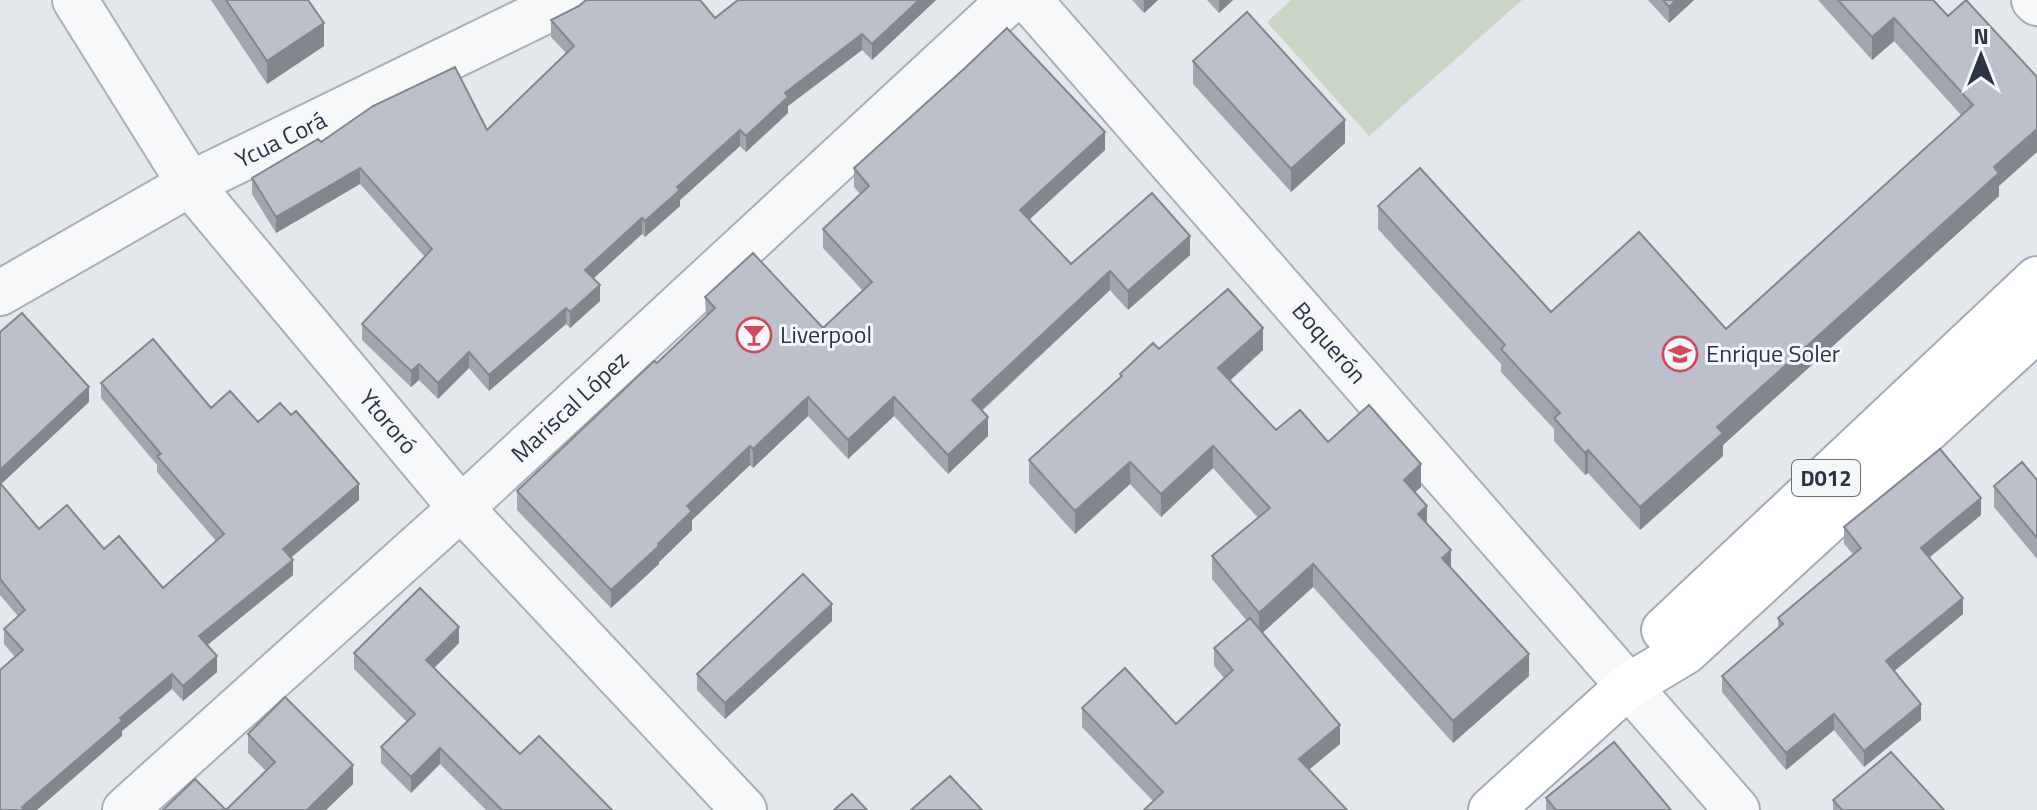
<svg xmlns="http://www.w3.org/2000/svg" width="2037" height="810" font-family="'Titillium Web',sans-serif">
<style>
.green{fill:#c9d6c5}
.lines{fill:none;stroke-linecap:round;stroke-linejoin:round}
.minor-casing{stroke:#a9aeb7;stroke-width:48}
.tertiary-casing{stroke:#a9aeb7;stroke-width:48}
.primary-casing{stroke:#a3abb8;stroke-width:48}
.minor{stroke:#f7f8fa;stroke-width:44}
.tertiary{stroke:#f7f8fa;stroke-width:44}
.primary{stroke:#fff;stroke-width:44}
.wall{fill:#a1a5ae}
.shaded-wall{fill:#83868d}
.building{fill:#bbc0ca;stroke:#83868d;stroke-width:2}
.labels{text-anchor:middle;stroke-width:6;stroke-linejoin:round;paint-order:stroke}
.shield{fill:#f4f6f9;stroke:#676e7b;stroke-width:2}
.shield-label{font-size:22px;font-weight:bold;fill:#2b3445}
.street-label{font-size:24px;fill:#2b3445;stroke:#f4f6f9}
.poi-label{font-size:24px;fill:#2b3445;stroke:#f4f6f9;text-anchor:start}
</style>
<rect width="100%" height="100%" fill="#e4e7ec"/>
<path class="green" d="M1291,0H1522L1369,136L1267,22Z"/>
<g class="lines">
<g class="minor-casing">
<path id="minor" d="M2034,0L2037,3
M0,293L190,184L568,0
M125,810L461,508L1010,0"/>
</g>
<g class="tertiary-casing">
<path id="tertiary" d="M75,0L190,184L461,508L744,810
M1029,0L1737,810"/>
</g>
<g class="primary-casing">
<path id="primary" d="M1664,630L2037,279
M1491,810L1628,686L1685,652L2037,329"/>
</g>
<use href="#minor" class="minor"/>
<use href="#tertiary" class="tertiary"/>
<use href="#primary" class="primary"/>
</g>
<path class="wall" d="M211,0H308L324,46L267,84Z
M936,0L872,60L862,50L788,106V113L746,152L740,146L680,200V206L645,237L642,234L593,279L600,301L570,328L566,324L489,391L469,368L438,399L419,380L411,387L362,340V324L425,257L360,184L276,233L252,194V178L321,142L487,130L566,53L551,37V20L715,18Z
M1132,0H1158L1144,13Z
M1207,0H1233L1219,13Z
M1648,0H1694L1669,23Z
M1818,0H1933L1948,16L1999,186V196L1723,445V456L1640,530L1588,473L1585,475L1554,441V429L1501,372V364L1378,229V206L1551,312L1726,329L1962,116L1894,41L1872,60Z
M1193,61L1345,143L1291,192L1193,84Z
M1105,150L1029,220L1071,264L1190,255L1128,310L1110,290L982,411L988,436L948,474L894,416L848,459L808,416L753,468L750,465L692,520V530L659,562V564L611,608L517,510V491L706,317L705,297L823,328L863,291L823,248V229L860,194L854,187V168Z
M0,332L89,402L1,484L39,529L104,549L163,588L216,541L157,472V465L101,398V383L211,408L258,422L359,500L291,558L293,575L207,645L217,672L183,701L172,689L122,731V736L15,657L4,644V629L18,616L0,595Z
M1159,349L1263,350L1230,381L1276,430L1328,442L1421,487L1415,492L1427,524L1451,567L1529,676L1453,743L1313,587L1262,633L1340,744L1309,769L1153,801L1082,727V708L1176,724L1225,679L1214,666V648L1247,621L1212,579V556L1258,518L1213,468L1161,517L1130,484L1075,534L1029,483V460L1120,378V374Z
M2037,480V559L1994,507V486Z
M1981,515L1930,557L1963,614L1894,671L1921,720L1864,767L1834,730L1786,770L1722,692V676L1778,629V618L1853,554L1844,544V527Z
M832,621L725,719L697,690V674Z
M459,643L434,668L520,754L612,810H486L440,764L411,793L381,763V747L407,722L354,669V653Z
M248,734L353,784L326,810H226L266,771L248,753Z
M1546,798L1671,810H1546Z
M1833,800L1944,810H1833Z"/>
<path class="shaded-wall" d="M919,0H936L872,60V44Z
M1144,0H1158L1144,13Z
M1219,0H1233L1219,13Z
M1676,0H1694L1669,23V7Z
M1894,18V41L1872,60V37Z
M324,23V46L267,84V61Z
M862,34V50L788,106V113L746,152V136L785,93Z
M1345,120V143L1291,192V169Z
M2037,129V152L1999,186V196L1723,445V456L1640,530V507L1717,427L1994,167Z
M740,130V146L680,200V206L645,237V221L677,187Z
M1105,132V150L1020,228V210Z
M360,168V184L276,233V217Z
M642,218V234L585,286V270Z
M1190,236V255L1128,310V291Z
M1110,271V290L972,419V400Z
M600,285V301L570,328V312Z
M566,308V324L489,391V375Z
M1263,328V350L1218,391V368Z
M469,352V368L438,399V383Z
M419,364V380L411,387V371Z
M89,387V402L0,485V470Z
M808,397V416L753,468V449Z
M894,397V416L848,459V440Z
M988,417V436L948,474V455Z
M750,446V465L692,520V530L659,562V564L611,608V590L687,506Z
M1213,446V468L1161,517V494Z
M1588,450V473L1585,475V453Z
M1130,462V484L1075,534V511Z
M1421,464V487L1404,502V480Z
M359,484V500L283,564V549Z
M1981,498V515L1921,564V548Z
M1427,506V528L1418,514Z
M1451,550V572L1442,558Z
M293,560V575L199,652V636Z
M1313,564V587L1259,636V613Z
M1963,598V614L1886,678V661Z
M832,604V621L725,719V703Z
M459,627V643L426,676V660Z
M1529,654V676L1453,743V721Z
M217,656V672L183,701V686Z
M172,674V689L122,731V736L37,810H22V807L120,718Z
M1921,704V720L1864,767V751Z
M1834,714V730L1786,770V753Z
M1340,725V744L1299,778V759Z
M440,748V764L411,793V777Z
M353,765V784L326,810H307Z"/>
<path class="building" d="M226,0H308L324,23L267,61Z
M586,0H700L715,18L738,0H919L872,44L862,34L785,93L788,97L746,136L740,130L677,187L680,190L645,221L642,218L585,270L600,285L570,312L566,308L489,375L469,352L438,383L419,364L411,371L362,324L432,249L360,168L276,217L252,178L318,139L321,142L373,106L455,67L487,130L574,46L551,20L579,6Z
M1663,0H1676L1669,7Z
M1838,0H1933L1948,16L1966,0L2037,77V129L1994,167L1999,173L1717,427L1723,433L1640,507L1588,450L1585,453L1554,418L1560,413L1501,349L1505,345L1378,206L1420,168L1551,312L1639,232L1726,329L1973,105L1894,18L1872,37Z
M1247,12L1345,120L1291,169L1193,61Z
M1007,28L1105,132L1020,210L1071,264L1152,193L1190,236L1128,291L1110,271L972,400L988,417L948,455L894,397L848,440L808,397L753,449L750,446L687,506L692,511L658,544L659,546L611,590L517,491L654,361L657,363L715,308L705,297L753,253L823,328L872,282L823,229L869,186L854,168L965,68Z
M1228,289L1263,328L1218,368L1276,430L1300,410L1328,442L1369,405L1421,464L1404,480L1427,506L1418,514L1451,550L1442,558L1529,654L1453,721L1313,564L1259,613L1212,556L1270,508L1213,446L1161,494L1130,462L1075,511L1029,460L1122,376L1120,374L1153,343L1159,349Z
M22,313L89,387L0,470V332Z
M153,339L211,408L230,391L258,422L280,403L291,415L296,411L359,484L283,549L293,560L199,636L217,656L183,686L172,674L120,718L122,721L22,807L25,810H0V670L23,650L4,629L25,610L0,579V483L39,529L67,505L104,549L119,536L163,588L224,534L157,456L161,454L101,383Z
M1940,449L1981,498L1921,548L1963,598L1886,661L1921,704L1864,751L1834,714L1786,753L1722,676L1783,624L1778,618L1861,548L1844,527Z
M2022,462L2037,480V538L1994,486Z
M803,574L832,604L725,703L697,674Z
M420,588L459,627L426,660L520,754L539,736L612,810H502L440,748L411,777L381,747L415,714L354,653Z
M1250,618L1340,725L1299,759L1347,810H1144L1163,792L1082,708L1125,668L1176,724L1233,670L1214,648Z
M285,697L353,765L307,810H226L275,762L248,734Z
M1614,742L1671,810H1556L1546,798Z
M1891,752L1944,810H1842L1833,800Z
M950,776L982,810H911Z
M195,779L226,810H163Z
M852,794L867,810H834Z"/>
<defs>
<g id="bar-ring" transform="scale(1.8)"><circle r="9.5" fill="#f4f6f9" stroke="#d1495b" stroke-width="1.5"/><path d="M-6-5H6L.8 .8V4.5H3.5V6h-7V4.5H-.8V.8Z" fill="#d1495b"/></g>
<g id="school-ring" transform="scale(1.8)"><circle r="9.5" fill="#f4f6f9" stroke="#d1495b" stroke-width="1.5"/><path d="M0-5L7-2L0 1L-7-2ZM-4 1L0 2.5L4 1V4Q0 6-4 4Z" fill="#d1495b"/></g>
</defs>
<g fill-rule="evenodd">
<use href="#bar-ring" x="754" y="335"/>
<use href="#school-ring" x="1680" y="354"/>
</g>
<g class="labels">
<rect class="shield" x="1792" y="460" width="68" height="36" rx="6"/>
<g class="shield-label">
<text x="1826" y="486">D012</text>
</g>
<g class="street-label">
<text transform="translate(281 140) rotate(-26)" y="8">Ycua Corá</text>
<text transform="translate(1329 343) rotate(49)" y="8">Boquerón</text>
<text transform="translate(570 407) rotate(-43)" y="8">Mariscal López</text>
<text transform="translate(388 422) rotate(50)" y="8">Ytororó</text>
</g>
<g class="poi-label">
<text x="780" y="343">Liverpool</text>
<text x="1706" y="362">Enrique Soler</text>
</g>
</g>
<g transform="translate(1981 56)" stroke="#f4f6f9" stroke-width="6" paint-order="stroke">
<path d="M0-6L14 30L0 20L-14 30Z" fill="#2b3445"/>
<text y="-12" font-size="22" font-weight="bold" text-anchor="middle" fill="#2b3445">N</text>
</g>
</svg>
